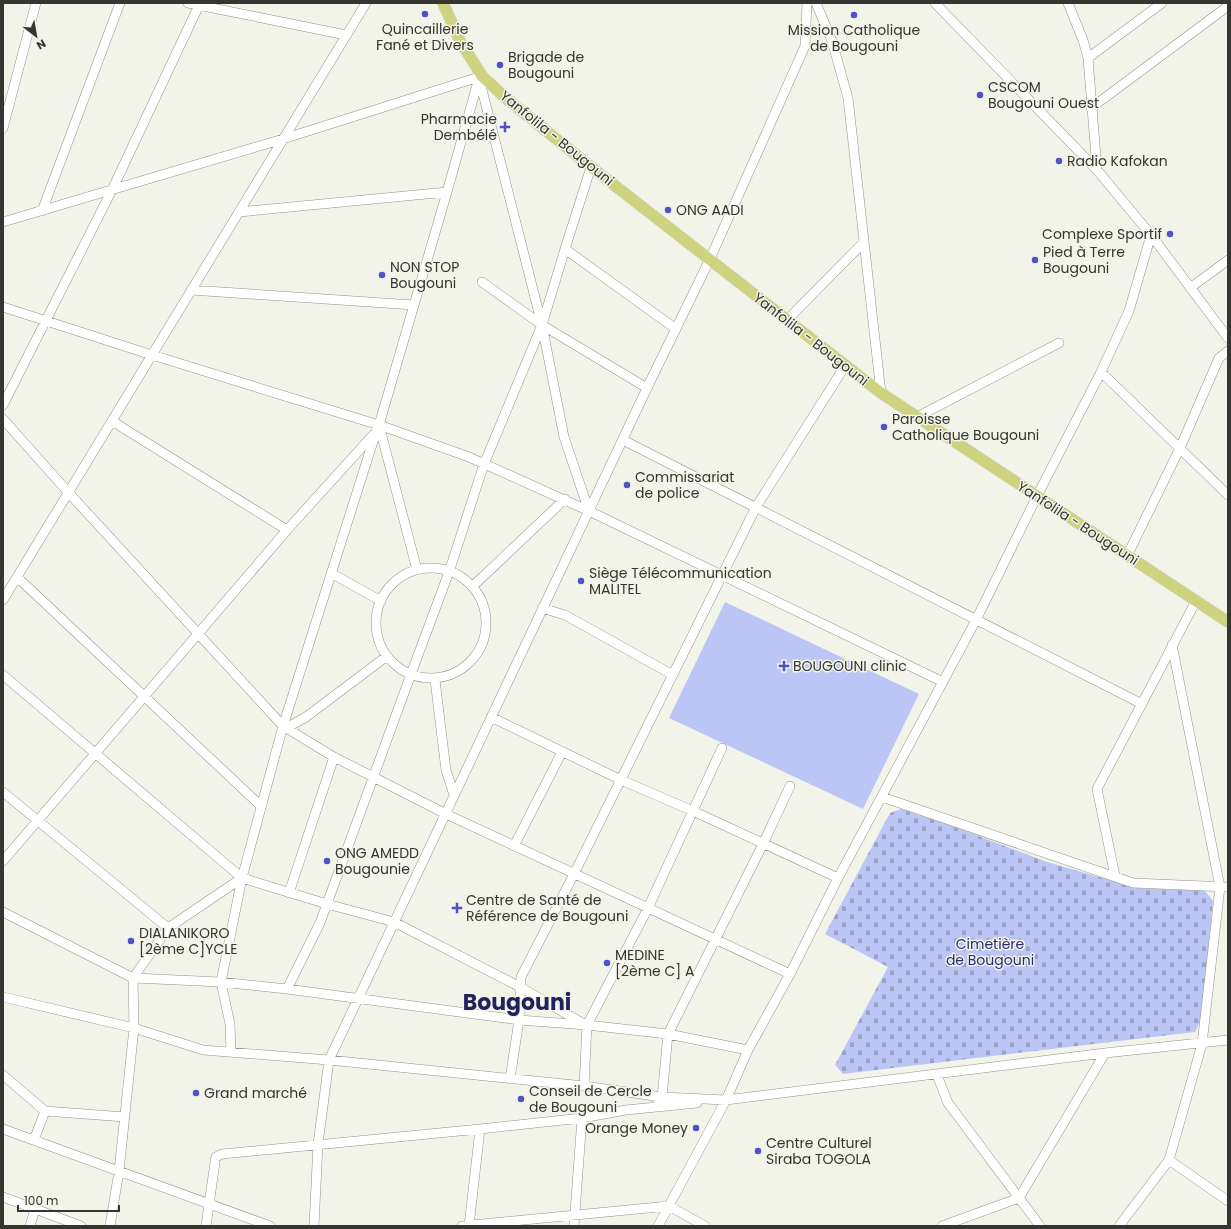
<svg xmlns="http://www.w3.org/2000/svg" width="1231" height="1229" font-family="Poppins,sans-serif">
<style>
.cemetery{fill:url(#cemetery-stones)}
.garden{fill:#bcc6f6}
.lines{fill:none;stroke-linecap:round;stroke-linejoin:round}
.minor-casing{stroke:#93948a;stroke-width:10}
.major-casing{stroke:#d3d3d2;stroke-width:12}
.minor{stroke:#fff;stroke-width:9}
.major{stroke:#cdd37e;stroke-width:11}
.poi-dot{fill:#4d52c8;stroke:#f2f4e9;stroke-width:1.5}
.labels{text-anchor:middle;stroke-width:3;stroke-linejoin:round;paint-order:stroke}
.poi-label{font-size:14px;fill:#353531;stroke:#f2f4e9;text-anchor:start}
.street-label{font-size:14px;fill:#353531;stroke:#f2f4e9}
.park-label{font-size:14px;fill:#282a72;stroke:#f2f4e9}
.town-label{font-size:22px;font-weight:bold;fill:#20235c;stroke:#f2f4e9}
</style>
<defs>
<pattern id="cemetery-stones" width="16" height="16" patternUnits="userSpaceOnUse"><rect width="16" height="16" fill="#bcc6f6"/><path d="M2 7V4a2 2 0 0 1 4 0v3zM10 15v-3a2 2 0 0 1 4 0v3z" fill="#9aa2c8"/></pattern>
</defs>
<rect width="100%" height="100%" fill="#f2f4e9"/>
<path class="cemetery" d="M901,809L960,829L1047,862L1137,888L1205,891L1213,901L1201,1020L1195,1032L843,1074L835,1065L888,967L825,934L890,813Z"/>
<path class="garden" d="M725,602L919,694L863,809L669,718Z"/>
<g class="lines">
<g class="minor-casing">
<path id="minor" d="M188,3L346,35
M816,3L832,41L848,98L881,393
M935,3L1097,170L1151,235L1228,338
M1068,3L1083,40L1088,58L1097,170
M1088,58L1162,3
M479,78L542,325L564,437L589,511
M1091,108L1228,6
M3,128L36,3
M42,211L120,3
M239,212L447,192
M3,222L283,139L482,76
M565,249L676,329
M482,282L542,325L647,388
M1190,288L1228,260
M191,290L414,305
M3,307L152,355L379,425L469,457L589,511L943,682
M787,320L864,242
M1101,372L1228,495
M3,405L112,190L200,3
M917,417L1059,343
M3,419L68,492L283,726L334,757L446,814L790,974
M112,421L287,530
M379,425L417,570
M623,440L1142,704
M1127,556L1180,448L1219,358L1228,351
M376 623a55 55 0 1 1 110 0a55 55 0 1 1-110 0Z
M331,573L381,601
M17,577L261,806
M473,586L565,499
M3,600L366,3
M542,608L565,615L673,675
M3,675L242,878L327,904L394,922L520,987L584,1024
M435,680L446,770L454,795
M491,717L621,780L693,811L838,878
M286,728L306,717L387,656
M3,792L168,928
M882,797L1133,883L1228,887
M514,846L562,752
M3,861L287,530L373,435
M1115,876L1097,789L1196,601
M289,893L334,757
M3,912L133,978L221,982L287,989L519,1020L587,1025L668,1034L748,1050
M287,989L320,923L411,674L449,572L484,464L542,325L565,249L591,167
M3,997L134,1028L203,1050L329,1060L584,1086L662,1097L726,1100L1105,1053L1228,1040
M231,1052L230,1024L221,982L242,878L283,726L376,432L379,425L447,192L479,78L482,76
M3,1075L45,1111L125,1117
M937,1075L948,1103L1040,1226
M510,1079L519,1020L521,977L574,874L756,507L845,366
M584,1086L587,1025L648,908L722,748
M657,1099L662,1097L668,1034L763,844L790,786
M3,1129L270,1226
M34,1140L45,1111
M1169,1160L1228,1201
M3,1197L81,1226
M30,1226L35,1209
M110,1226L119,1171L134,1028L133,978L168,928L242,878
M206,1226L215,1162L216,1157L222,1154L480,1129L582,1118L626,1110L697,1103
M314,1226L318,1144L329,1060L647,388L710,259L805,46L807,3
M462,1226L669,1206L705,1226
M469,1226L480,1129
M574,1226L582,1118
M658,1226L726,1100L748,1050L790,974L838,878L976,620L1037,496L1101,372L1129,311L1151,235
M942,1226L1019,1198L1105,1053
M1119,1226L1169,1160L1202,1044L1220,887L1172,645"/>
</g>
<g class="major-casing">
<path id="major" d="M443,3L460,41L482,76L508,100L591,167L881,393L1228,622"/>
</g>
<use href="#minor" class="minor"/>
<use href="#major" class="major"/>
</g>
<g class="poi-dot">
<circle cx="425" cy="14" r="4"/>
<circle cx="854" cy="15" r="4"/>
<circle cx="500" cy="65" r="4"/>
<circle cx="980" cy="95" r="4"/>
<path d="M503 121h4v4h4v4h-4v4h-4v-4h-4v-4h4z"/>
<circle cx="1059" cy="161" r="4"/>
<circle cx="668" cy="210" r="4"/>
<circle cx="1170" cy="234" r="4"/>
<circle cx="1035" cy="260" r="4"/>
<circle cx="382" cy="275" r="4"/>
<circle cx="884" cy="427" r="4"/>
<circle cx="627" cy="485" r="4"/>
<circle cx="581" cy="581" r="4"/>
<path d="M782 660h4v4h4v4h-4v4h-4v-4h-4v-4h4z"/>
<circle cx="327" cy="861" r="4"/>
<path d="M455 902h4v4h4v4h-4v4h-4v-4h-4v-4h4z"/>
<circle cx="131" cy="941" r="4"/>
<circle cx="607" cy="963" r="4"/>
<circle cx="196" cy="1093" r="4"/>
<circle cx="521" cy="1099" r="4"/>
<circle cx="696" cy="1128" r="4"/>
<circle cx="758" cy="1151" r="4"/>
</g>
<g class="labels">
<g class="poi-label">
<text x="425" y="34" text-anchor="middle">Quincaillerie<tspan x="425" dy="16">Fané et Divers</tspan></text>
<text x="854" y="35" text-anchor="middle">Mission Catholique<tspan x="854" dy="16">de Bougouni</tspan></text>
<text x="508" y="62">Brigade de<tspan x="508" dy="16">Bougouni</tspan></text>
<text x="988" y="92">CSCOM<tspan x="988" dy="16">Bougouni Ouest</tspan></text>
<text x="497" y="124" text-anchor="end">Pharmacie<tspan x="497" dy="16">Dembélé</tspan></text>
<text x="1067" y="166">Radio Kafokan</text>
<text x="676" y="215">ONG AADI</text>
<text x="1162" y="239" text-anchor="end">Complexe Sportif</text>
<text x="1043" y="257">Pied à Terre<tspan x="1043" dy="16">Bougouni</tspan></text>
<text x="390" y="272">NON STOP<tspan x="390" dy="16">Bougouni</tspan></text>
<text x="892" y="424">Paroisse<tspan x="892" dy="16">Catholique Bougouni</tspan></text>
<text x="635" y="482">Commissariat<tspan x="635" dy="16">de police</tspan></text>
<text x="589" y="578">Siège Télécommunication<tspan x="589" dy="16">MALITEL</tspan></text>
<text x="793" y="671">BOUGOUNI clinic</text>
<text x="335" y="858">ONG AMEDD<tspan x="335" dy="16">Bougounie</tspan></text>
<text x="466" y="905">Centre de Santé de<tspan x="466" dy="16">Référence de Bougouni</tspan></text>
<text x="139" y="938">DIALANIKORO<tspan x="139" dy="16">[2ème C]YCLE</tspan></text>
<text x="615" y="960">MEDINE<tspan x="615" dy="16">[2ème C] A</tspan></text>
<text x="529" y="1096">Conseil de Cercle<tspan x="529" dy="16">de Bougouni</tspan></text>
<text x="204" y="1098">Grand marché</text>
<text x="688" y="1133" text-anchor="end">Orange Money</text>
<text x="766" y="1148">Centre Culturel<tspan x="766" dy="16">Siraba TOGOLA</tspan></text>
</g>
<g class="street-label">
<text transform="translate(557 138) rotate(39)" y="5">Yanfolila - Bougouni</text>
<text transform="translate(811 339) rotate(38)" y="5">Yanfolila - Bougouni</text>
<text transform="translate(1078 523) rotate(33)" y="5">Yanfolila - Bougouni</text>
</g>
<g class="park-label">
<text x="990" y="949">Cimetière<tspan x="990" dy="16">de Bougouni</tspan></text>
</g>
<g class="town-label">
<text x="517" y="1010">Bougouni</text>
</g>
</g>
<rect width="1231" height="1229" fill="none" stroke="#353531" stroke-width="8"/>
<g transform="translate(36 36) rotate(149)" stroke="#f2f4e9" stroke-width="3" paint-order="stroke">
<path d="M0-3L7 15L0 10L-7 15Z" fill="#353531"/>
<text y="-6" font-size="11" font-weight="bold" text-anchor="middle" fill="#353531">N</text>
</g>
<path d="M18 1205v6h101v-6" fill="none" stroke="#353531" stroke-width="2"/>
<text x="24" y="1205" font-size="12" fill="#353531" stroke="#f2f4e9" stroke-width="3" paint-order="stroke">100 m</text>
</svg>
